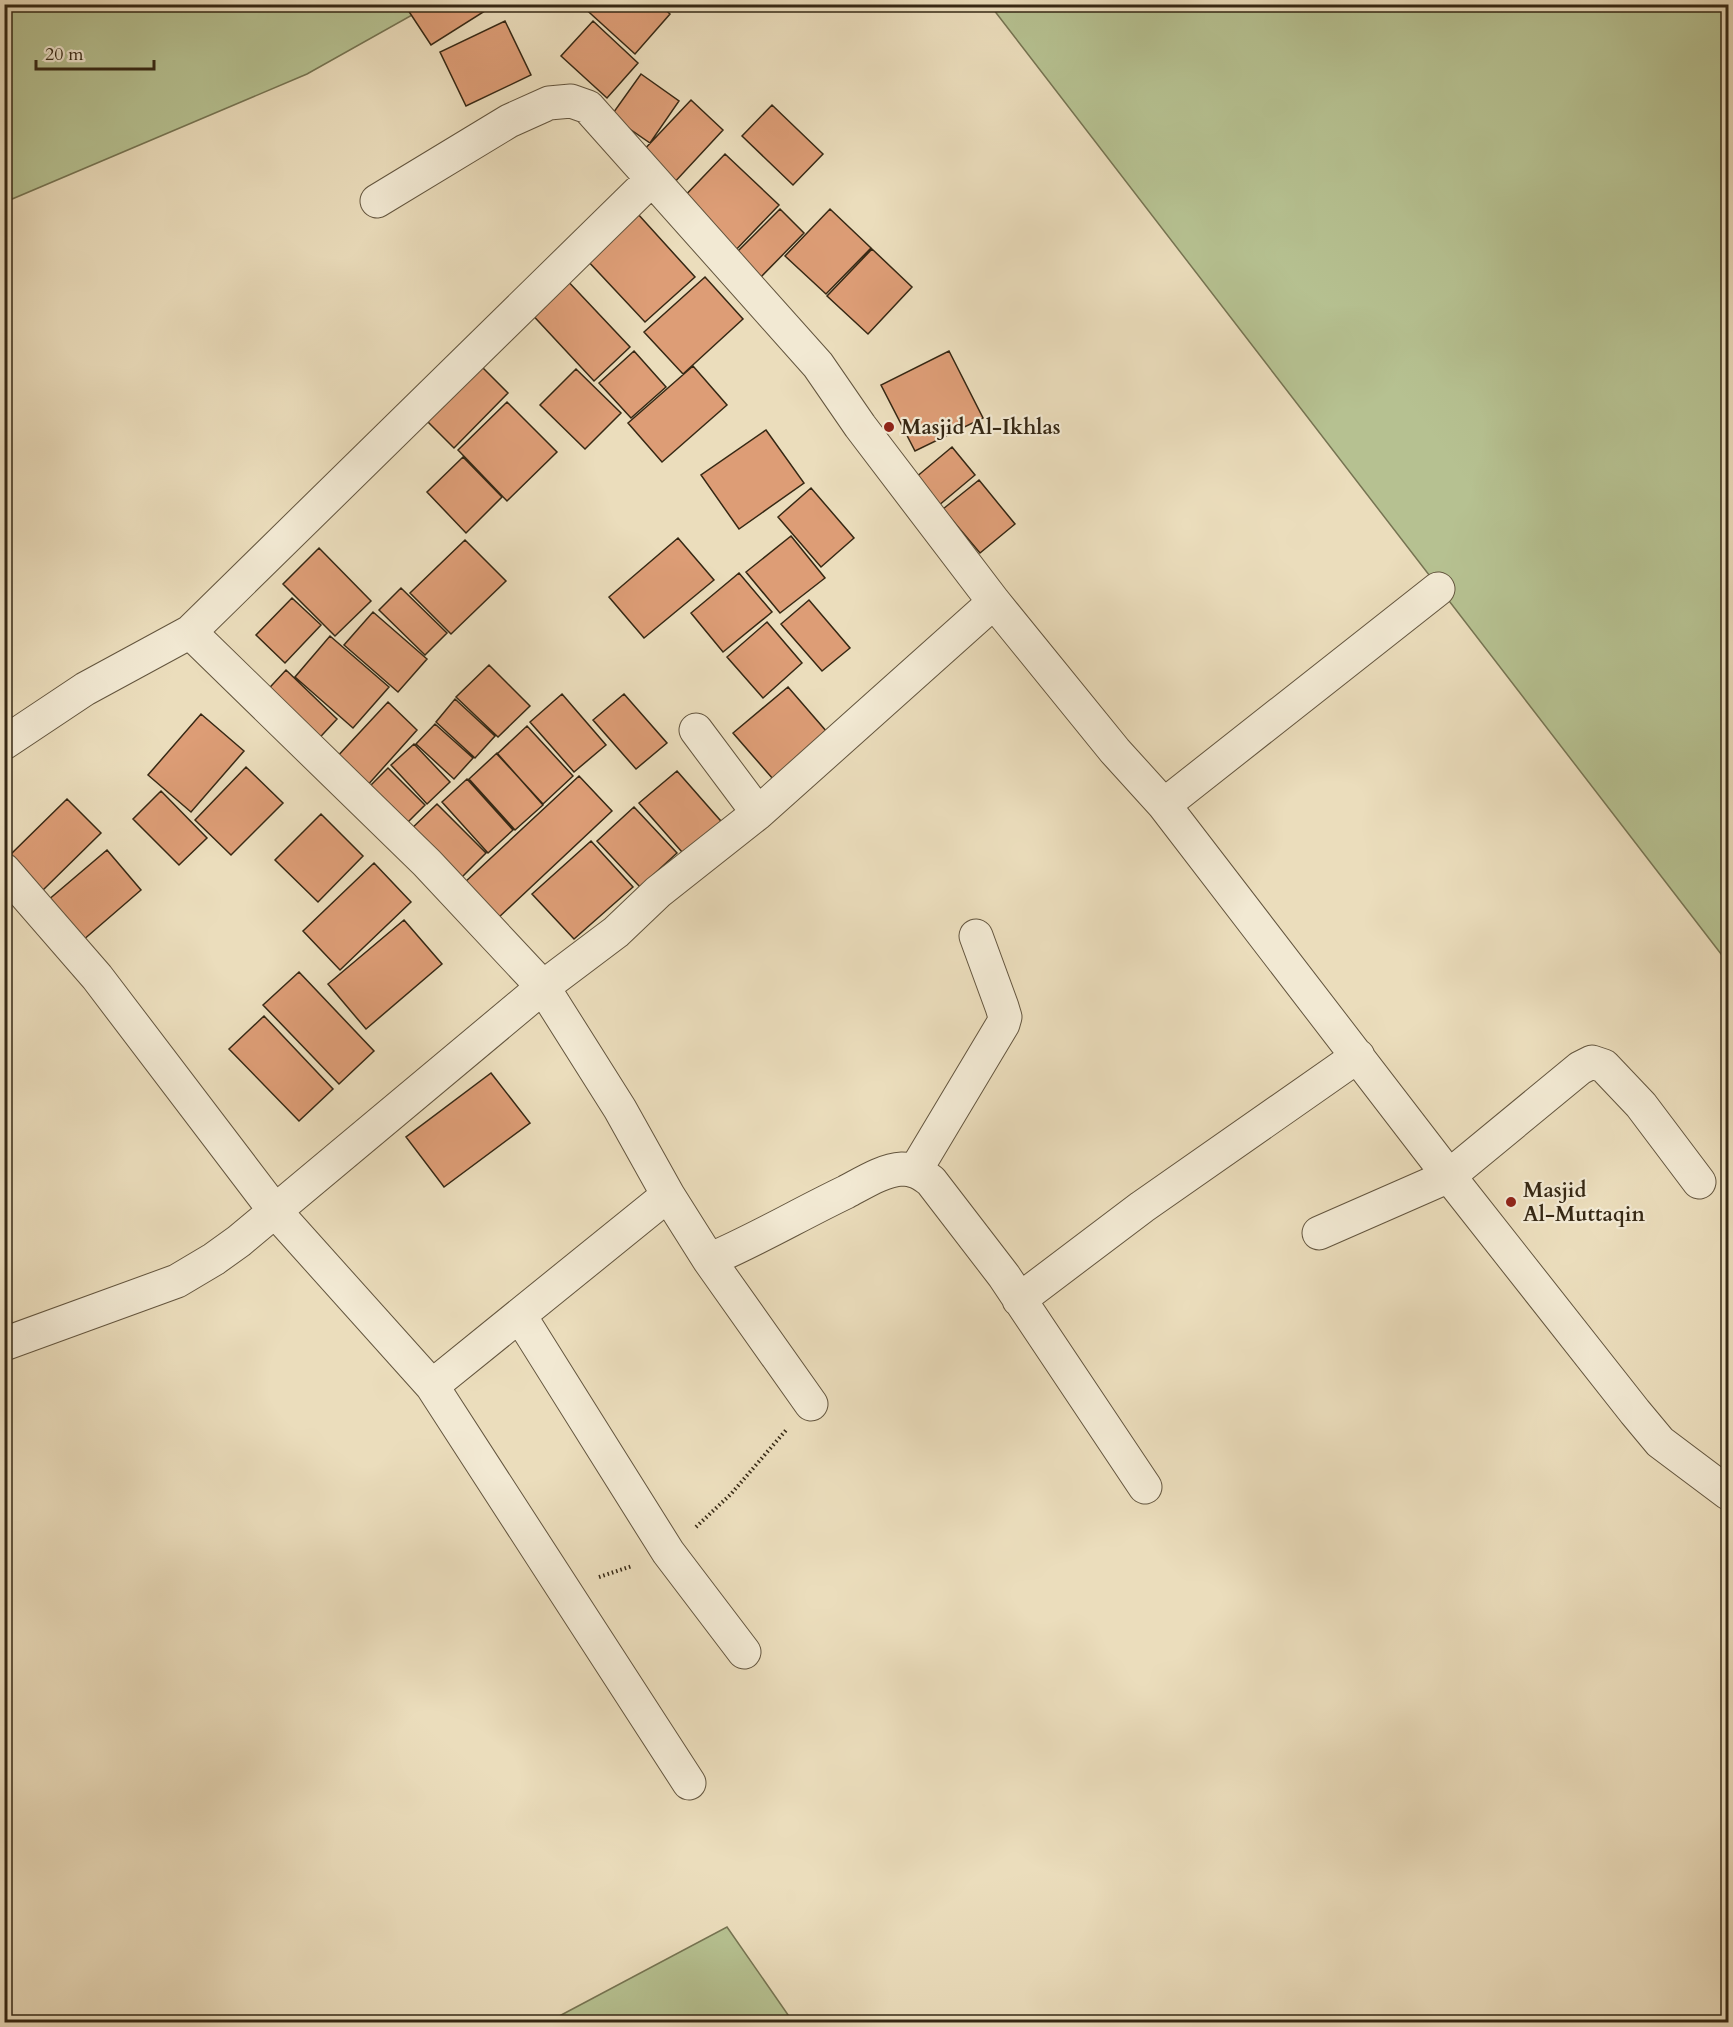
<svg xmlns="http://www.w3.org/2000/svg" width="1733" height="2027" font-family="Cardo,serif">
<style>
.green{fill:#b6c191;stroke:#767452;stroke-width:1.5}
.building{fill:#dd9d76;stroke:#362814;stroke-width:1.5}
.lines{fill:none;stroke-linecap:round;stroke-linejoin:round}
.minor-casing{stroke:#63553e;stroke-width:35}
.path{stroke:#362814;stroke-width:4;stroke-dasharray:1.5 3;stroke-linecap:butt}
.minor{stroke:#f2e9d3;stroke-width:33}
.poi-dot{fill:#8f2418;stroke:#f2e9d3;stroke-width:2}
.labels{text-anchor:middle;stroke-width:4.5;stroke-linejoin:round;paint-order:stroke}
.poi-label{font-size:21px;font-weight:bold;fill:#362814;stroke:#f2e9d3;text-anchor:start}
</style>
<rect width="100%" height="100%" fill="#ebddbc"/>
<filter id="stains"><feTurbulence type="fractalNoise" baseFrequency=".00333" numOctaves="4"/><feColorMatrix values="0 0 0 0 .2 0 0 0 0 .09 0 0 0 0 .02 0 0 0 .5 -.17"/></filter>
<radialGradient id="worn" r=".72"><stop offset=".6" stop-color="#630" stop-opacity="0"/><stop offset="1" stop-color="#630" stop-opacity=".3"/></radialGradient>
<path class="green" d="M5,5H430L307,74L5,202Z
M990,5H1728V963Z
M727,1927L793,2022H548Z"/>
<path class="building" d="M404,4H496L431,45Z
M580,4H659L670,14L635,54Z
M505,21L531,75L466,106L440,52Z
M593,21L638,63L607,98L561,56Z
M641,74L679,101L650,143L611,116Z
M691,100L723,130L672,185L640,154Z
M772,105L823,154L793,185L742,136Z
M725,154L779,205L732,254L678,203Z
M780,209L804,233L759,279L734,255Z
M830,209L871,248L826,294L785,256Z
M637,213L695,277L645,322L586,259Z
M872,249L912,287L868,334L827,296Z
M563,276L630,347L594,381L527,309Z
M705,277L743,319L683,374L644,332Z
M634,351L666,387L631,418L599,383Z
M949,351L983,418L915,451L881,385Z
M479,364L508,393L454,448L425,419Z
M693,366L727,405L662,462L628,423Z
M576,369L621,413L585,449L540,405Z
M507,402L557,452L507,501L458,450Z
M766,430L804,483L739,529L701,475Z
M952,447L975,475L938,506L915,478Z
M463,457L502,497L466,533L427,492Z
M979,480L1015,524L980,553L943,509Z
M811,488L854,538L821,567L778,517Z
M791,536L825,578L780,613L746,572Z
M678,538L714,580L644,638L609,597Z
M465,540L506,581L451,634L410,593Z
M319,548L371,601L335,636L283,584Z
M739,573L772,612L723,652L691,613Z
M401,588L447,633L425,655L379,610Z
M292,598L321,625L285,663L256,635Z
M809,600L850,648L822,671L781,624Z
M373,612L427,659L398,692L344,645Z
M767,622L802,663L763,698L727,657Z
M330,636L389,687L353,728L295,677Z
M489,665L530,706L498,737L456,697Z
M286,670L337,719L311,747L260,698Z
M788,687L827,732L773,779L733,733Z
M562,694L606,745L574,772L530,722Z
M624,694L667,743L636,769L593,720Z
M455,699L495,736L475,758L436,722Z
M388,702L417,730L366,787L335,759Z
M201,714L244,751L191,812L148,775Z
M435,724L473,758L454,779L416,744Z
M527,726L573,776L543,804L497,754Z
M414,744L450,782L427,804L391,765Z
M497,753L543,805L515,830L469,779Z
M246,767L283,803L231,855L195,820Z
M388,768L425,805L399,831L361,795Z
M677,771L727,828L689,860L639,803Z
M579,776L612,811L497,919L464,883Z
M467,779L513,830L488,853L442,802Z
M161,791L207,838L179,865L133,819Z
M67,799L101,833L42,891L8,857Z
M437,804L486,853L454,885L405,835Z
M634,807L677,853L640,887L597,841Z
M321,814L363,856L318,902L275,860Z
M591,841L633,887L574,939L532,894Z
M107,850L141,890L82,941L47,901Z
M374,863L411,902L340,970L303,931Z
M404,920L442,964L366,1029L328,984Z
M299,972L374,1051L339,1084L263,1005Z
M264,1016L333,1089L299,1121L229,1049Z
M491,1073L530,1123L444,1187L406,1137Z"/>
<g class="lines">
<g class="minor-casing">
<path id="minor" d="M377,201L509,121L549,103L571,101L588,107L818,365L860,426L994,602L1115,751L1164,805L1449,1176L1635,1412L1660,1442L1728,1493
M190,632L651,180
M696,730L758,813
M4,743L85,689L190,632L427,863L543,987L620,1109L668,1195L432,1386L689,1783
M1164,805L1438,589
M4,870L97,977L275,1211L432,1386
M915,1171L1003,1024L1005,1017L1002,1007L976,936
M668,1195L709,1260L811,1404
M1319,1233L1449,1176L1580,1068L1592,1062L1604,1066L1641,1105L1699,1182
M709,1260C756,1240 800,1214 846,1192C863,1183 883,1170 902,1169C914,1169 922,1174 931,1181L1004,1276L1145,1487
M1019,1300L1142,1207L1358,1056
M520,1316L668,1552L744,1652
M4,1344L177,1281L214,1259L239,1241L543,987L616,932L658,892L758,813L994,602"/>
</g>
<path class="path" d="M696,1527L731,1494L787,1429
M599,1577L632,1566"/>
<use href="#minor" class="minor"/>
</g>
<g class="poi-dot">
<circle cx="889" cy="427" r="6"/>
<circle cx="1511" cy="1202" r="6"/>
</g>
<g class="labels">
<g class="poi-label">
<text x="901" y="434">Masjid Al-Ikhlas</text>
<text x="1523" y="1197">Masjid<tspan x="1523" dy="24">Al-Muttaqin</tspan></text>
</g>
</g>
<rect width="1733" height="2027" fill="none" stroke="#ebddbc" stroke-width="24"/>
<rect x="6" y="6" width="1721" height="2015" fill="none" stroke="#362814" stroke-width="3"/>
<rect x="12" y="12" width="1709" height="2003" fill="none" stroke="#362814" stroke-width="1.5"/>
<path d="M36 60v9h118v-9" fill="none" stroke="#362814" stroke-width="3"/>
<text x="45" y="60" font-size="18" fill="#362814" stroke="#f2e9d3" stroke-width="4.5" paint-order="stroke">20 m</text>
<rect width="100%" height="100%" filter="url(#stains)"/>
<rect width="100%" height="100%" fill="url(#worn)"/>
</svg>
